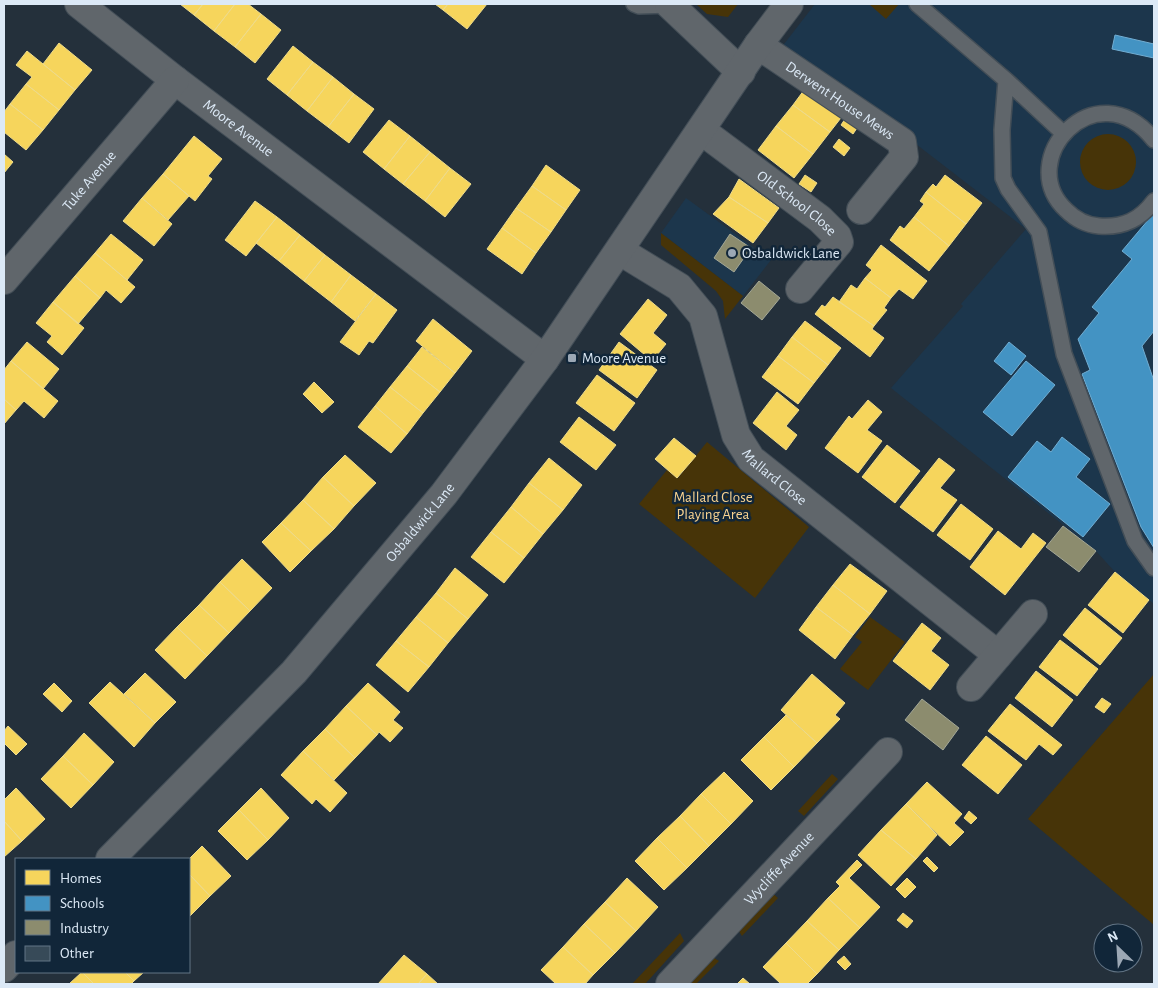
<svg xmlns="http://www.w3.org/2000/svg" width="1158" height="988" font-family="'Alegreya Sans',sans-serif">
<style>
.built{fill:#1c364c}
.green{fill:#473408}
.homes{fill:#f6d55c;stroke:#eedb8a}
.schools{fill:#4393c3;stroke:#71add2}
.industry{fill:#8c8c6e;stroke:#a4a897}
.building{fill:#374a58;stroke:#4d5760}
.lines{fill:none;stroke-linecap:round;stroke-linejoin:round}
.lane-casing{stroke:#434e57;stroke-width:18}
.street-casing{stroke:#434e57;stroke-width:30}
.lane{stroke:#60666b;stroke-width:15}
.street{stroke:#60666b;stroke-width:28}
.poi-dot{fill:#9ca8b5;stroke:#112639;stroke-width:2}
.labels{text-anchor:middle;stroke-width:5;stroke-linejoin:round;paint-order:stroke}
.street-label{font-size:15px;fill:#dce9f6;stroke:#112639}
.poi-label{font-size:15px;fill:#dce9f6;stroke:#112639;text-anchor:start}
.park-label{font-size:15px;fill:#f9d390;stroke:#112639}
</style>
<rect width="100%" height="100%" fill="#24303b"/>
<path class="built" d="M815,4H1154V604L1115,572L1096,551L891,388L963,306L961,304L1026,229L855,97L781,48Z
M686,198L771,260L743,296L661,233Z"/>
<path class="green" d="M696,4H738L728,17L707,14Z
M869,4H899L886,19Z
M1080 162a28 28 0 1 1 56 0a28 28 0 1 1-56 0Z
M661,233L743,296L725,319L723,301L716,291L661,245Z
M707,442L809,527L755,598L639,504L667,470L678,478Z
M870,617L905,642L868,690L840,669L862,642L855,637Z
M1154,674V925L1028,819Z
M832,774L838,779L804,816L798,811Z
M771,892L778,898L742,936L737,928Z
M680,933L684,941L645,984H632Z
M711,956L719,961L696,984H684Z"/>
<path class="homes" d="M180,4H203L194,15Z
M203,4H235L214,31L194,15Z
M235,4H248L261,14L235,47L214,31Z
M435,4H448L443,10Z
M448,4H487L467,29L443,10Z
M261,14L281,30L255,63L235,47Z
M59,43L92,70L75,90L43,64Z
M293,46L313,62L287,95L267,79Z
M27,51L75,90L59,110L26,84L32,77L16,65Z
M313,62L333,77L307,111L287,95Z
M333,77L354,94L328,127L307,111Z
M26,84L59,110L43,130L10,104Z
M807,86L844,114L830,132L793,105Z
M354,94L374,109L349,143L328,127Z
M10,104L43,130L26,150L4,132V112Z
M793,105L830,132L813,154L776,126Z
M847,116L859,125L853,134L841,125Z
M389,120L410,136L384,169L363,152Z
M776,126L813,154L794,178L758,150Z
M194,136L222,159L208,176L212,179L195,201L163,174Z
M410,136L430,152L403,184L384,169Z
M839,139L850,148L844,156L833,147Z
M430,152L450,168L425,201L403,184Z
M4,154L13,162L4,173Z
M546,165L580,190L566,210L532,186Z
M450,168L471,184L445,217L425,201Z
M163,174L189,196L168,220L142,198Z
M805,175L817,183L811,192L799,184Z
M945,175L982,203L966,224L926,192L933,184L936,187Z
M739,179L779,208L768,223L729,197Z
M532,186L566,210L551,232L516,208Z
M926,192L966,224L949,246L914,217L924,204L920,201Z
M729,197L768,223L753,243L713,214Z
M142,198L172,224L154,246L123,221Z
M255,201L277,217L246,256L225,240Z
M516,208L551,232L536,253L502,228Z
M277,217L300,235L279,261L256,243Z
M914,217L949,246L929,271L890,240L900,226L904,229Z
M502,228L536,253L522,274L487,249Z
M111,234L143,260L127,280L95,253Z
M300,235L325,255L304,281L279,261Z
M881,245L927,281L913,299L899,289L891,298L865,278L872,270L866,265Z
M95,253L135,287L121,303L106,290L100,298L75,276Z
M325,255L351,275L331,302L304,281Z
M351,275L376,294L355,321L331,302Z
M75,276L100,298L78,324L53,302Z
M865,278L891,298L884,308L887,310L874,326L839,302L851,285L857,289Z
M376,294L397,310L373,343L369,341L359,355L340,342Z
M833,297L874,326L872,329L884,338L870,357L815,314L822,305L825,307Z
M648,299L667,315L653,333L666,344L652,361L620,334Z
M53,302L84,328L62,355L47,342L52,336L36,323Z
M433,319L472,351L455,373L416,341Z
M805,321L841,348L828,365L792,337Z
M792,337L828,365L814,383L778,356Z
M27,342L59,369L43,389L11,361Z
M619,342L657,370L637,398L599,370Z
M422,347L455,373L440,392L407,366Z
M778,356L814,383L798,404L762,377Z
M11,361L58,401L44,418L24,401L16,410L4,399V370Z
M407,366L440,392L423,413L390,387Z
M597,375L635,403L614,431L576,403Z
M314,382L334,402L322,413L303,394Z
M390,387L423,413L407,434L375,406Z
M777,392L799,410L786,426L797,435L786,450L753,423Z
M4,399L16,410L4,424Z
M868,400L882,412L867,430L882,441L858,473L825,448L849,416L852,419Z
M375,406L407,434L391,453L358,427Z
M579,417L616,445L596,470L560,442Z
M674,438L696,456L677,478L655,459Z
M887,445L920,471L895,503L862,477Z
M345,455L376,483L354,506L323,477Z
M549,458L582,485L563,510L529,483Z
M939,458L955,470L940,488L957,500L933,532L900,507Z
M323,477L354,506L334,529L303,500Z
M529,483L563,510L543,534L511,507Z
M303,500L334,529L311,551L281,523Z
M961,504L993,529L970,560L937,535Z
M511,507L543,534L524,558L491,532Z
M281,523L311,551L290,572L262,542Z
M998,531L1021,549L1033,533L1046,543L1005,595L970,567Z
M491,532L524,558L504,583L471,557Z
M242,559L272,588L250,611L220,582Z
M850,564L887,591L870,614L833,585Z
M455,568L488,595L468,619L436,593Z
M1115,572L1149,600L1123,633L1088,605Z
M220,582L250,611L229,633L199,605Z
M833,585L870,614L853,635L816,607Z
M436,593L468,619L448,643L416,617Z
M199,605L229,633L207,656L177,627Z
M816,607L853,635L835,659L799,630Z
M1085,608L1122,638L1100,665L1063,635Z
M416,617L448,643L429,667L396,641Z
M922,623L941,638L931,651L949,665L930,690L893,661Z
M177,627L207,656L185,679L155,650Z
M1060,640L1098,669L1077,696L1039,667Z
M396,641L429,667L408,692L376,665Z
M1036,671L1073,700L1052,727L1015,698Z
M145,673L176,702L155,723L124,694Z
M812,674L845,703L835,715L840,719L817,743L781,710Z
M110,682L155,723L134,747L89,703Z
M54,683L72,701L62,712L43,694Z
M368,683L400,712L393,720L403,728L390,742L379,732L377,735L346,706Z
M1102,698L1111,704L1104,713L1095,707Z
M1010,704L1062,745L1053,755L1039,744L1026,760L988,731Z
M346,706L377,735L355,758L325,729Z
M786,715L817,743L794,767L764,737Z
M8,726L27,744L16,755L4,743V731Z
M325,729L355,758L334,780L303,751Z
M84,733L114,762L93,785L63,756Z
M986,736L1022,765L998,794L962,765Z
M764,737L794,767L771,790L741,760Z
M303,751L347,793L330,812L316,799L312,804L281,775Z
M63,756L93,785L71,808L41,779Z
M724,772L753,801L731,824L701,794Z
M927,782L962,814L954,823L964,832L950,846L906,804Z
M16,788L45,819L22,841L4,821V800Z
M261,788L289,818L268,840L239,810Z
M701,794L731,824L709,846L680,816Z
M906,804L937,835L916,859L881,830Z
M239,810L268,840L247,860L218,831Z
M969,811L977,818L971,824L964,818Z
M680,816L709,846L687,868L657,838Z
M4,821L22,841L4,857Z
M881,830L916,859L891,886L858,855Z
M657,838L687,868L664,890L635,861Z
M202,846L231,876L210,896L189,874V859Z
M927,857L938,868L934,872L923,861Z
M857,860L862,865L849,878L880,907L860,928L828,898L840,886L836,882Z
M189,874L210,896L189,917Z
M627,878L658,907L636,931L605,902Z
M907,878L916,887L905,898L896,889Z
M828,898L860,928L839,950L807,921Z
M605,902L636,931L615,953L584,924Z
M903,913L913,921L907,928L897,920Z
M807,921L839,950L817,974L786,943Z
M584,924L615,953L593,975L563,947Z
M786,943L817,974L807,984H781L763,967Z
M563,947L593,975L585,984H556L541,970Z
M404,955L427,974L418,984H378Z
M844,956L851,964L845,970L837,962Z
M82,972L94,984H69Z
M82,972H125L134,981L131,984H94Z
M125,972H144L134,981Z
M427,974L438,984H418Z
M743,978L750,984H737Z"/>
<path class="schools" d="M1115,35L1154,44V58L1112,49Z
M1154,213V331L1142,346L1154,381V548L1141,527L1082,374L1090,370L1078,339L1099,313L1092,307L1132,259L1122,251Z
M1009,342L1026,356L1011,375L994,361Z
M1026,361L1055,385L1012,436L983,412Z
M1062,437L1090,459L1076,477L1110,504L1083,537L1008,477L1037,441L1051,452Z"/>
<path class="industry" d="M730,234L751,248L734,272L714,258Z
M759,281L780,298L762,320L741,303Z
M1063,526L1096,551L1079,572L1046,547Z
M922,699L959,728L943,750L905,720Z"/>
<path class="building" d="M576,350L579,353L572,363L568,361Z"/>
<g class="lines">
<g class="lane-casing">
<path id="lane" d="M634,4L639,6L670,5
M917,4L1006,80L1063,133
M1006,80L1002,130L1003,178L1008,189L1039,232L1064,354L1135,541L1154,568
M1154,140C1096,68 1013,160 1066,210C1075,219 1086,225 1099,226C1123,228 1140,220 1154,201"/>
</g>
<g class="street-casing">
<g id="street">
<path id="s1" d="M79,4L175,80L545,359"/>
<path d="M669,4L741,72"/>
<path id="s2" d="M758,45L902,142L904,157L861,210"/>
<path id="s3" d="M702,131L820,219L837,236L839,242L800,289"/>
<path id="s4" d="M620,251L679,287L703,316L736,435L751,459L998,655"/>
<path id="s5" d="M4,280L175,80"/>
<path d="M971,687L1033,614"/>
<path id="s6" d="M110,859L294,672L444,494L545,359L758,45L789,4"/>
<path d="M4,968L16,955"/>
<path id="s7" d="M670,984L888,752"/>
</g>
</g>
<use href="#lane" class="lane"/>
<use href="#street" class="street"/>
</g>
<g class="poi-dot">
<circle cx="732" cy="253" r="5"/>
<rect x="567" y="353" width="10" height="10" rx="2.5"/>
</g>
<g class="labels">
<g class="street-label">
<text dy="5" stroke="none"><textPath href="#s2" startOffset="99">Derwent House Mews</textPath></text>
<text dy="5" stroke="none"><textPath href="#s1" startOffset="202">Moore Avenue</textPath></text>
<text dy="5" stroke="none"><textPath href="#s5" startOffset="131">Tuke Avenue</textPath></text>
<text dy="5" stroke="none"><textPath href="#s3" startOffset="119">Old School Close</textPath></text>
<text dy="5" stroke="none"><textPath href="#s4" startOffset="288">Mallard Close</textPath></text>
<text dy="5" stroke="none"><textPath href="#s6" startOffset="458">Osbaldwick Lane</textPath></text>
<text dy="5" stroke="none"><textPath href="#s7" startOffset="159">Wycliffe Avenue</textPath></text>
</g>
<g class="poi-label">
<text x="742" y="258">Osbaldwick Lane</text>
<text x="582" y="363">Moore Avenue</text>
</g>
<g class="park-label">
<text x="713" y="502">Mallard Close<tspan x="713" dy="17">Playing Area</tspan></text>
</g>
</g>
<rect width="1158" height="988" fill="none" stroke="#dce9f6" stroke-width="10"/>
<rect x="15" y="858" width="175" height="115" fill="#112639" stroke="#627485"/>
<rect x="25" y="870" width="25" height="15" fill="#f6d55c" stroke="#627485"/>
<text x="60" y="883" font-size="15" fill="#dce9f6">Homes</text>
<rect x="25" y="896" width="25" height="15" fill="#4393c3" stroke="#627485"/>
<text x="60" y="908" font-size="15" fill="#dce9f6">Schools</text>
<rect x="25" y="920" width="25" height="15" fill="#8c8c6e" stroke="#627485"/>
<text x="60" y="933" font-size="15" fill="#dce9f6">Industry</text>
<rect x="25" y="946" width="25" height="15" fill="#374a58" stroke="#627485"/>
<text x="60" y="958" font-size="15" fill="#dce9f6">Other</text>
<g transform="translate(1118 948) rotate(335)"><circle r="24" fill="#112639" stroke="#627485"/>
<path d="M0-4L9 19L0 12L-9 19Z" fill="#9ca8b5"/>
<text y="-8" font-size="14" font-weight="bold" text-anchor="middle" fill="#dce9f6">N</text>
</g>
</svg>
